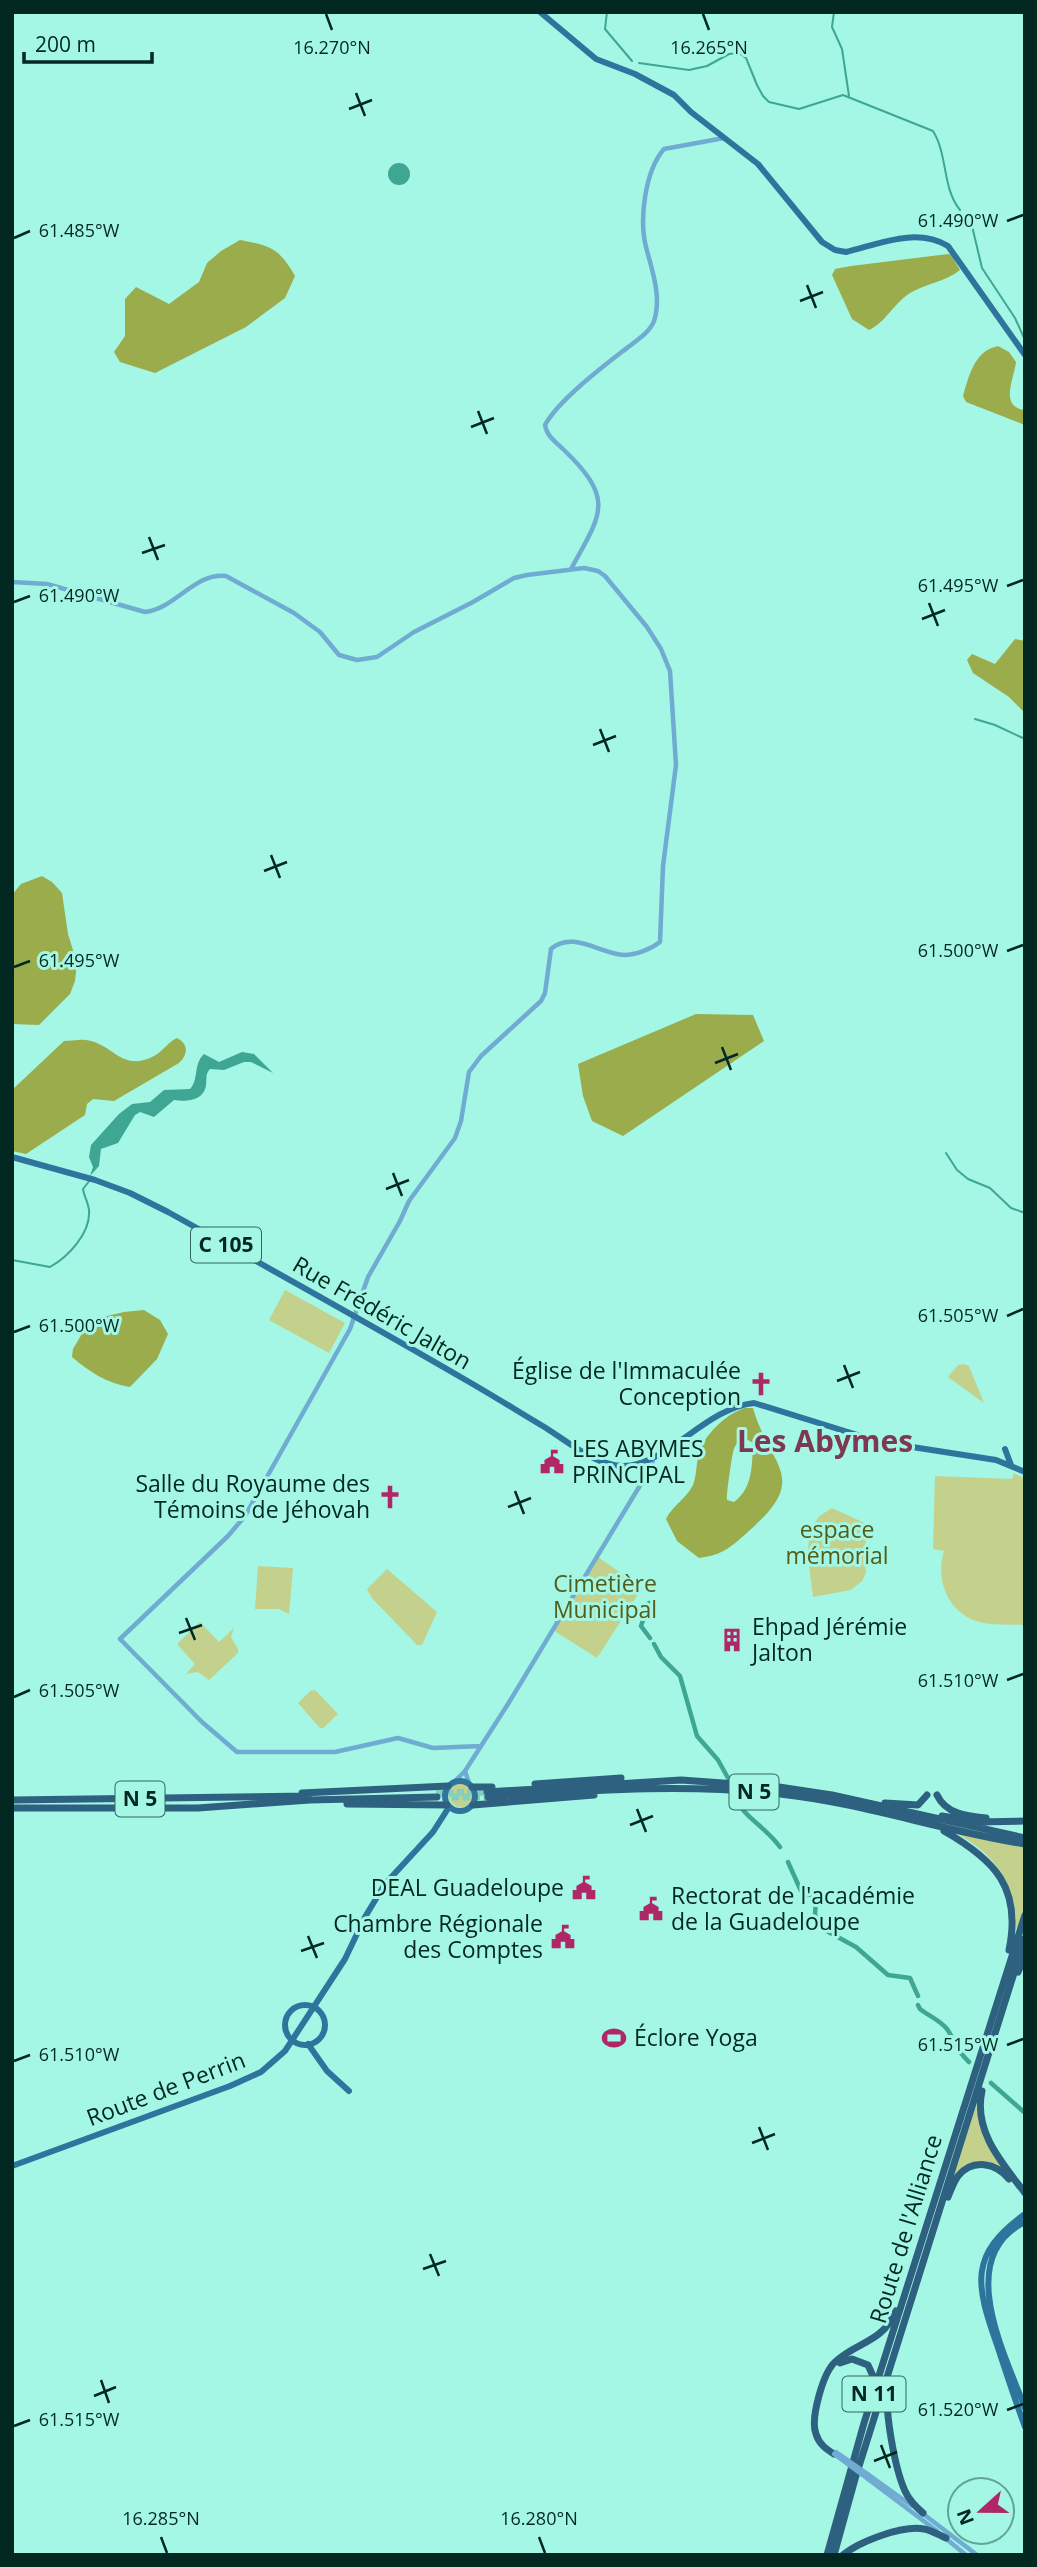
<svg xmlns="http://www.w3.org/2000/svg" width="1037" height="2567" font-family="'Open Sans',sans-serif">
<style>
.green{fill:#c3d18c}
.forest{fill:#9aac4b;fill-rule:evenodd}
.water{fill:#3ea692}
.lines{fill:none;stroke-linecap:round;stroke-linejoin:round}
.stream{stroke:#3ea692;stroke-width:2}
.canal{stroke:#3ea692;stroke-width:4.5}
.highway-tunnel{stroke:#83cebd;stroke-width:7;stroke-dasharray:7 3.5;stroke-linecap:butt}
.minor{stroke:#70abd1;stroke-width:4.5}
.major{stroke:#2f749d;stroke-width:6}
.highway{stroke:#2e607f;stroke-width:7}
.minor-bridge{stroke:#70abd1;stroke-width:4.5}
.ticks{fill:none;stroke:#032822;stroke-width:2.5}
.labels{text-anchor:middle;stroke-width:6;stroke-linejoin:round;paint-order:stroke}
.shield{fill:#a3f7e4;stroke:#33665c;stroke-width:2}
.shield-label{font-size:21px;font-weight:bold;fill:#032822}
.street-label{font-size:23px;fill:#032822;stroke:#a3f7e4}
.poi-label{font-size:23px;fill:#032822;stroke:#a3f7e4;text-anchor:end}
.park-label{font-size:23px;fill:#525d18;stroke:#a3f7e4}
.district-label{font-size:30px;font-weight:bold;fill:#7d3852;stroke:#a3f7e4}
.ticks-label{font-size:18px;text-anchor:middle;fill:#032822;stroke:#a3f7e4;stroke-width:6;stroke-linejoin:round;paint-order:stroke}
</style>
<rect width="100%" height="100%" fill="#a3f7e4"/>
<path class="green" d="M285,1290L345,1323L329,1353L269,1320Z
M964,1364L969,1366L984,1403L948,1377L958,1365Z
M1014,1473L1025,1479V1625C1010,1624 994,1626 980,1622C948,1614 935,1580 944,1551L933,1549L935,1476L1012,1479Z
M832,1508L869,1525L864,1551L866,1573L862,1581L851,1590L813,1597C811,1574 801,1538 818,1518C821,1514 828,1511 832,1508Z
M598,1557L642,1588L597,1658L553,1630Z
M258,1566L293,1568L289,1614L279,1609H255Z
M387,1569L437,1612L422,1645H417L371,1597L367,1589Z
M200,1622L219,1642L234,1628L231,1637L238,1649V1653L209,1680L198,1672L186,1674L195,1664L177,1644Z
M315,1690L338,1714L323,1728H320L298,1703L310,1691Z
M449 1795a12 12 0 1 1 24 0a12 12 0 1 1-24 0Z
M957,1834L1025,1845V1904L1019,1928H1016C1018,1886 993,1852 957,1834Z
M976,2105L983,2136L1004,2170C985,2155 972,2163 954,2174Z"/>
<path class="forest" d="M240,240C271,246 279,248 295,276L285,298L246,327L155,373L120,362L114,352L125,336V299L136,287L169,304L199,282L207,263L221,251Z
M948,254L951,255L960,270C945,282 927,283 910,293C894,303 886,322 869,330L852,319L832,275L835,269L851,266Z
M998,346L1009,352L1016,362C1014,379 999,407 1025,410V425L966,402L963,396C969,376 974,351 998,346Z
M1015,639L1025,641V713L1009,697L973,673L967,660L972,654L995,664Z
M42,876L52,882L62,893L68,934L77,963L75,981L70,994L39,1025L12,1024V895L21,884Z
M696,1014L753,1015L764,1041L623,1136L592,1121L583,1096L578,1064Z
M177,1038C189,1044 188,1055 179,1063L114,1101L93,1099L87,1104L85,1115L26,1154L12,1151V1090L64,1041C71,1041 79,1039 86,1040C114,1044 122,1073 154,1056C163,1051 168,1042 177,1038Z
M144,1310L160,1320L168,1334L157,1359L130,1387C106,1383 90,1372 72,1357L73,1349L90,1320L124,1312Z
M745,1408H753C770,1468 811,1476 750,1530C732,1546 724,1555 699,1558L677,1541L666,1519C673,1505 686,1499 693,1485C697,1474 696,1464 699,1453C704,1435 727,1413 745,1408ZM748,1440L753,1443C752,1465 753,1488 734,1502L727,1500C726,1497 732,1453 734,1449C736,1442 742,1441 748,1440Z"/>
<path class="water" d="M388 174a11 11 0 1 1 22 0a11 11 0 1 1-22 0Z
M242,1052L254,1054L273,1073L251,1062H244L224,1070L210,1069C205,1075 207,1077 206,1085C204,1101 186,1102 174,1100L154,1117L140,1112L135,1115L118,1143L101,1149L99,1166L90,1176L93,1167L89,1157L91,1145L119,1114L132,1104L150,1102L164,1090L190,1089C199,1080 193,1064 204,1054L219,1062Z"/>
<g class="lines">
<path class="stream" d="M607,12L605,29L632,61
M834,12L832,27L842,49L849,96
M639,63L689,70L707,66L729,54L739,53L746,58L757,85L763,96L769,102L799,109L843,95L933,131C948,155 942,188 960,210
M972,226L982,268L1015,318L1025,340
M975,719L995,725L1025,739
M946,1153L957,1170L968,1179L990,1188L1011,1208L1025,1213
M12,1260L50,1267C68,1257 91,1233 89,1210C88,1202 84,1196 83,1189L90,1180"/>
<path class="canal" d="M649,1603L641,1626L650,1638
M654,1644L661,1657L680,1676L697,1736L718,1760L728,1778
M733,1795C745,1819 765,1826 780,1847
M788,1862L801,1891L806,1894L816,1896L815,1915L823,1929L856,1947L888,1975L910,1978L918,1996
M918,2005L920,2009C929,2016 940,2020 947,2029C956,2042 955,2049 969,2062
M991,2083L1025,2113"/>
<path class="highway-tunnel" d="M436,1793L487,1792
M452,1797H488"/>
<path class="minor" d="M571,569C601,514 616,500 564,450C556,442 547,437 545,425C558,401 601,368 623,351C634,342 649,334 654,321C662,297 652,270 646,247C639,219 645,171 664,149L724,138
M12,582L47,584L145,612C175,609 195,572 226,576L294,613L320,632L339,655L357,660L377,657L414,632L473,602L514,578L527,575L584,568L598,571L605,576L647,627L661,649L670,671L676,765L663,866L660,942C651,949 636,955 624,955C601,954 572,930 551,949L545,993L541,1001L481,1056L469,1072L461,1121L455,1138L409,1201L400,1221L368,1277L350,1329L245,1516L228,1536L120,1639L202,1722L237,1752H335L398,1738L433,1748L481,1746
M465,1771L469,1783
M455,1781L465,1771L508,1704L633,1497L652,1466L653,1457
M869,2475L912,2506
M868,2479L937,2531
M922,2513L977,2555
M944,2537L966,2555"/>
<path class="major" d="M540,12L596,59L635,74L674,95L691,112L758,164L822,242L835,250L846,252C879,244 916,227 948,246L1025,355
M12,1157L95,1180L130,1193L168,1212C267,1267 366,1322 464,1379C492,1395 519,1412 546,1428C568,1442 595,1465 622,1466C666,1467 705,1408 754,1403L880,1442L996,1460L1025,1472
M1005,1449L1011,1465
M445 1796a15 15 0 1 1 30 0a15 15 0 1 1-30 0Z
M285 2025a20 20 0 1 1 40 0a20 20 0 1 1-40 0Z
M308,2044L327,2071L349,2091
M12,2166L230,2086L261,2072L285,2051L345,1959L365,1917L385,1884L433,1832L449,1807
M1025,2214C968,2255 976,2285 997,2345C1006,2372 1015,2400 1025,2427
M1025,2222C953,2257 1006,2356 1025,2408"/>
<path class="highway" d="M535,1784L621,1778
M472,1787H492
M487,1792L681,1780L779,1787L832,1795L1025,1838
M302,1793L448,1786
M937,1795C946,1814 966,1816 986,1818
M488,1797C585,1791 682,1783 780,1794C863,1803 942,1831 1025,1844
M12,1800L309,1796
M885,1803L918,1805L927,1795
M347,1804L447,1805
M473,1805L594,1795
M12,1808H198L310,1800L437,1797
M942,1816L978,1822L1025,1821
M944,1831C995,1860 1022,1888 1009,1950
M1018,1972L1025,1956
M982,2091C973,2131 1002,2163 1025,2193
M948,2197C951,2190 954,2181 958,2176C973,2158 996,2163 1009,2179
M840,2363L852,2359L868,2365L873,2376L872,2388
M888,2386C884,2410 895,2469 905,2491C909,2500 916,2507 923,2513
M834,2454C826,2449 819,2444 816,2434C810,2419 823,2373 835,2362C858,2341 882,2343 896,2311
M827,2555L864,2423L1025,1915
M834,2555L855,2479L1025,1938
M843,2555C860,2541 903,2525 924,2529C931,2530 939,2535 946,2538"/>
<path class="minor-bridge" d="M836,2452L869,2475
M834,2454L868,2479"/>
</g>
<path class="ticks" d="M326,14L332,30M703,14L709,30M356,93L365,116M349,109L372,100M1007,221L1023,215M14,238L30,231M807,285L816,308M800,301L823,292M478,411L487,434M471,427L494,418M149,537L158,560M142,553L165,545M1007,586L1023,580M14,602L30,596M929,603L938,626M922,619L945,610M600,729L609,752M593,745L616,736M271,855L280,878M264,871L287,862M1007,951L1023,945M14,967L30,961M722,1047L731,1070M715,1063L738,1054M393,1173L402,1196M386,1189L409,1180M1007,1316L1023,1309M14,1332L30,1326M844,1365L853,1388M837,1381L860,1372M515,1491L524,1514M508,1507L531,1498M186,1618L195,1640M179,1633L202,1625M1007,1680L1023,1674M14,1697L30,1690M637,1809L646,1832M630,1825L653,1816M308,1936L317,1958M301,1951L324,1943M1007,2045L1023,2039M14,2061L30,2055M759,2127L768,2150M752,2143L775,2134M430,2254L439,2276M423,2269L446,2261M101,2380L109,2403M94,2396L116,2387M1007,2410L1023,2404M14,2426L30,2420M881,2445L890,2468M874,2461L897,2452M161,2537L167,2553M539,2537L545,2553"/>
<defs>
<g id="church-bare" transform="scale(1.89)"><path d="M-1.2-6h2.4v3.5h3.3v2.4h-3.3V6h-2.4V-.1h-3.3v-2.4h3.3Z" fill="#b02666" stroke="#a3f7e4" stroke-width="2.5" paint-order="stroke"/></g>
<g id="civic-bare" transform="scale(1.89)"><path d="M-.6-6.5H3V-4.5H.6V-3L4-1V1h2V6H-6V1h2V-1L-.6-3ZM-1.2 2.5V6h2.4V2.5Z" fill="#b02666" stroke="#a3f7e4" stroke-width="2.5" paint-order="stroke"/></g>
<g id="building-bare" transform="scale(1.89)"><path d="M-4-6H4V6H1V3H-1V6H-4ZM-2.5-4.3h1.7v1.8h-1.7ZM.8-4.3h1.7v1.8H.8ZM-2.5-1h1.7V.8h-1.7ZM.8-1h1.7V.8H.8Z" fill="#b02666" stroke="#a3f7e4" stroke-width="2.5" paint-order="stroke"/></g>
<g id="stadium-bare" transform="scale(1.89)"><path d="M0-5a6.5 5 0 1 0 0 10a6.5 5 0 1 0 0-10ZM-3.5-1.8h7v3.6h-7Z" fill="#b02666" stroke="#a3f7e4" stroke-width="2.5" paint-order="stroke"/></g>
</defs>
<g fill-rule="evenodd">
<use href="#church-bare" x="761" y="1384"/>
<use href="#civic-bare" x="552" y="1462"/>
<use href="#church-bare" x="390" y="1497"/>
<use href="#building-bare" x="732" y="1640"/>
<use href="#civic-bare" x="584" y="1888"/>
<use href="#civic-bare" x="651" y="1909"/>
<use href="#civic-bare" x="563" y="1937"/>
<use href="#stadium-bare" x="614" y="2038"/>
</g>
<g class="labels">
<g class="shield">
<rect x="191" y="1227.5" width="70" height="35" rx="5"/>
<rect x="729.5" y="1774.5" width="49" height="35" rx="5"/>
<rect x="115.5" y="1781.5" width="49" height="35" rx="5"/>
<rect x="842.5" y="2376.5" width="63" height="35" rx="5"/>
</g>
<g class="shield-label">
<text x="226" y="1252">C 105</text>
<text x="754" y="1799">N 5</text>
<text x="140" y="1806">N 5</text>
<text x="874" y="2401">N 11</text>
</g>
<g class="street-label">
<text transform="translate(382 1313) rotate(30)" y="8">Rue Frédéric Jalton</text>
<text transform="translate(166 2089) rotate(-21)" y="8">Route de Perrin</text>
<text transform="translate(906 2229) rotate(-73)" y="8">Route de l'Alliance</text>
</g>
<g class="poi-label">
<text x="741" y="1379">Église de l'Immaculée<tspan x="741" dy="26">Conception</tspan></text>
<text x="572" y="1457" text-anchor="start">LES ABYMES<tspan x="572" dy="26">PRINCIPAL</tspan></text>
<text x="370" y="1492">Salle du Royaume des<tspan x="370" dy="26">Témoins de Jéhovah</tspan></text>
<text x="752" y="1635" text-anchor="start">Ehpad Jérémie<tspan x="752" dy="26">Jalton</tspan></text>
<text x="564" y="1896">DEAL Guadeloupe</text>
<text x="671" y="1904" text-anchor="start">Rectorat de l'académie<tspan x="671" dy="26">de la Guadeloupe</tspan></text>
<text x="543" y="1932">Chambre Régionale<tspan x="543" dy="26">des Comptes</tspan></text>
<text x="634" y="2046" text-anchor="start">Éclore Yoga</text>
</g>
<g class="park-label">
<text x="837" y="1538">espace<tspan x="837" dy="26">mémorial</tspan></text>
<text x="605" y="1592">Cimetière<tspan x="605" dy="26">Municipal</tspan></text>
</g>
<g class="district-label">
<text x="825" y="1452">Les Abymes</text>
</g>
</g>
<g class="ticks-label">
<text x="332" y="54">16.270°N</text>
<text x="709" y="54">16.265°N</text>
<text x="958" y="227">61.490°W</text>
<text x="79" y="237">61.485°W</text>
<text x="958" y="592">61.495°W</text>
<text x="79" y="602">61.490°W</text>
<text x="958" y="957">61.500°W</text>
<text x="79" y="967">61.495°W</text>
<text x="958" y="1322">61.505°W</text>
<text x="79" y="1332">61.500°W</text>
<text x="958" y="1687">61.510°W</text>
<text x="79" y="1697">61.505°W</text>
<text x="958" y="2051">61.515°W</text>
<text x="79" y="2061">61.510°W</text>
<text x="958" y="2416">61.520°W</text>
<text x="79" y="2426">61.515°W</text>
<text x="161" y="2525">16.285°N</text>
<text x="539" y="2525">16.280°N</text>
</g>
<rect width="1037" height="2567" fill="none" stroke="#032822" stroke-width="28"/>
<g transform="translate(981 2511) rotate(249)"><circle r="33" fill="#a3f7e4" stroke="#63a496" stroke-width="2"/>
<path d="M0-5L12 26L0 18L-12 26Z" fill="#b02666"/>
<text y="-10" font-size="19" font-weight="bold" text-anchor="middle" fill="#032822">N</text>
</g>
<path d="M24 52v10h128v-10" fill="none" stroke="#032822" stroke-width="3.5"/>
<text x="35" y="52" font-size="21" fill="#032822" stroke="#a3f7e4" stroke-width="5" paint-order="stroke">200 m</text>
</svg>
